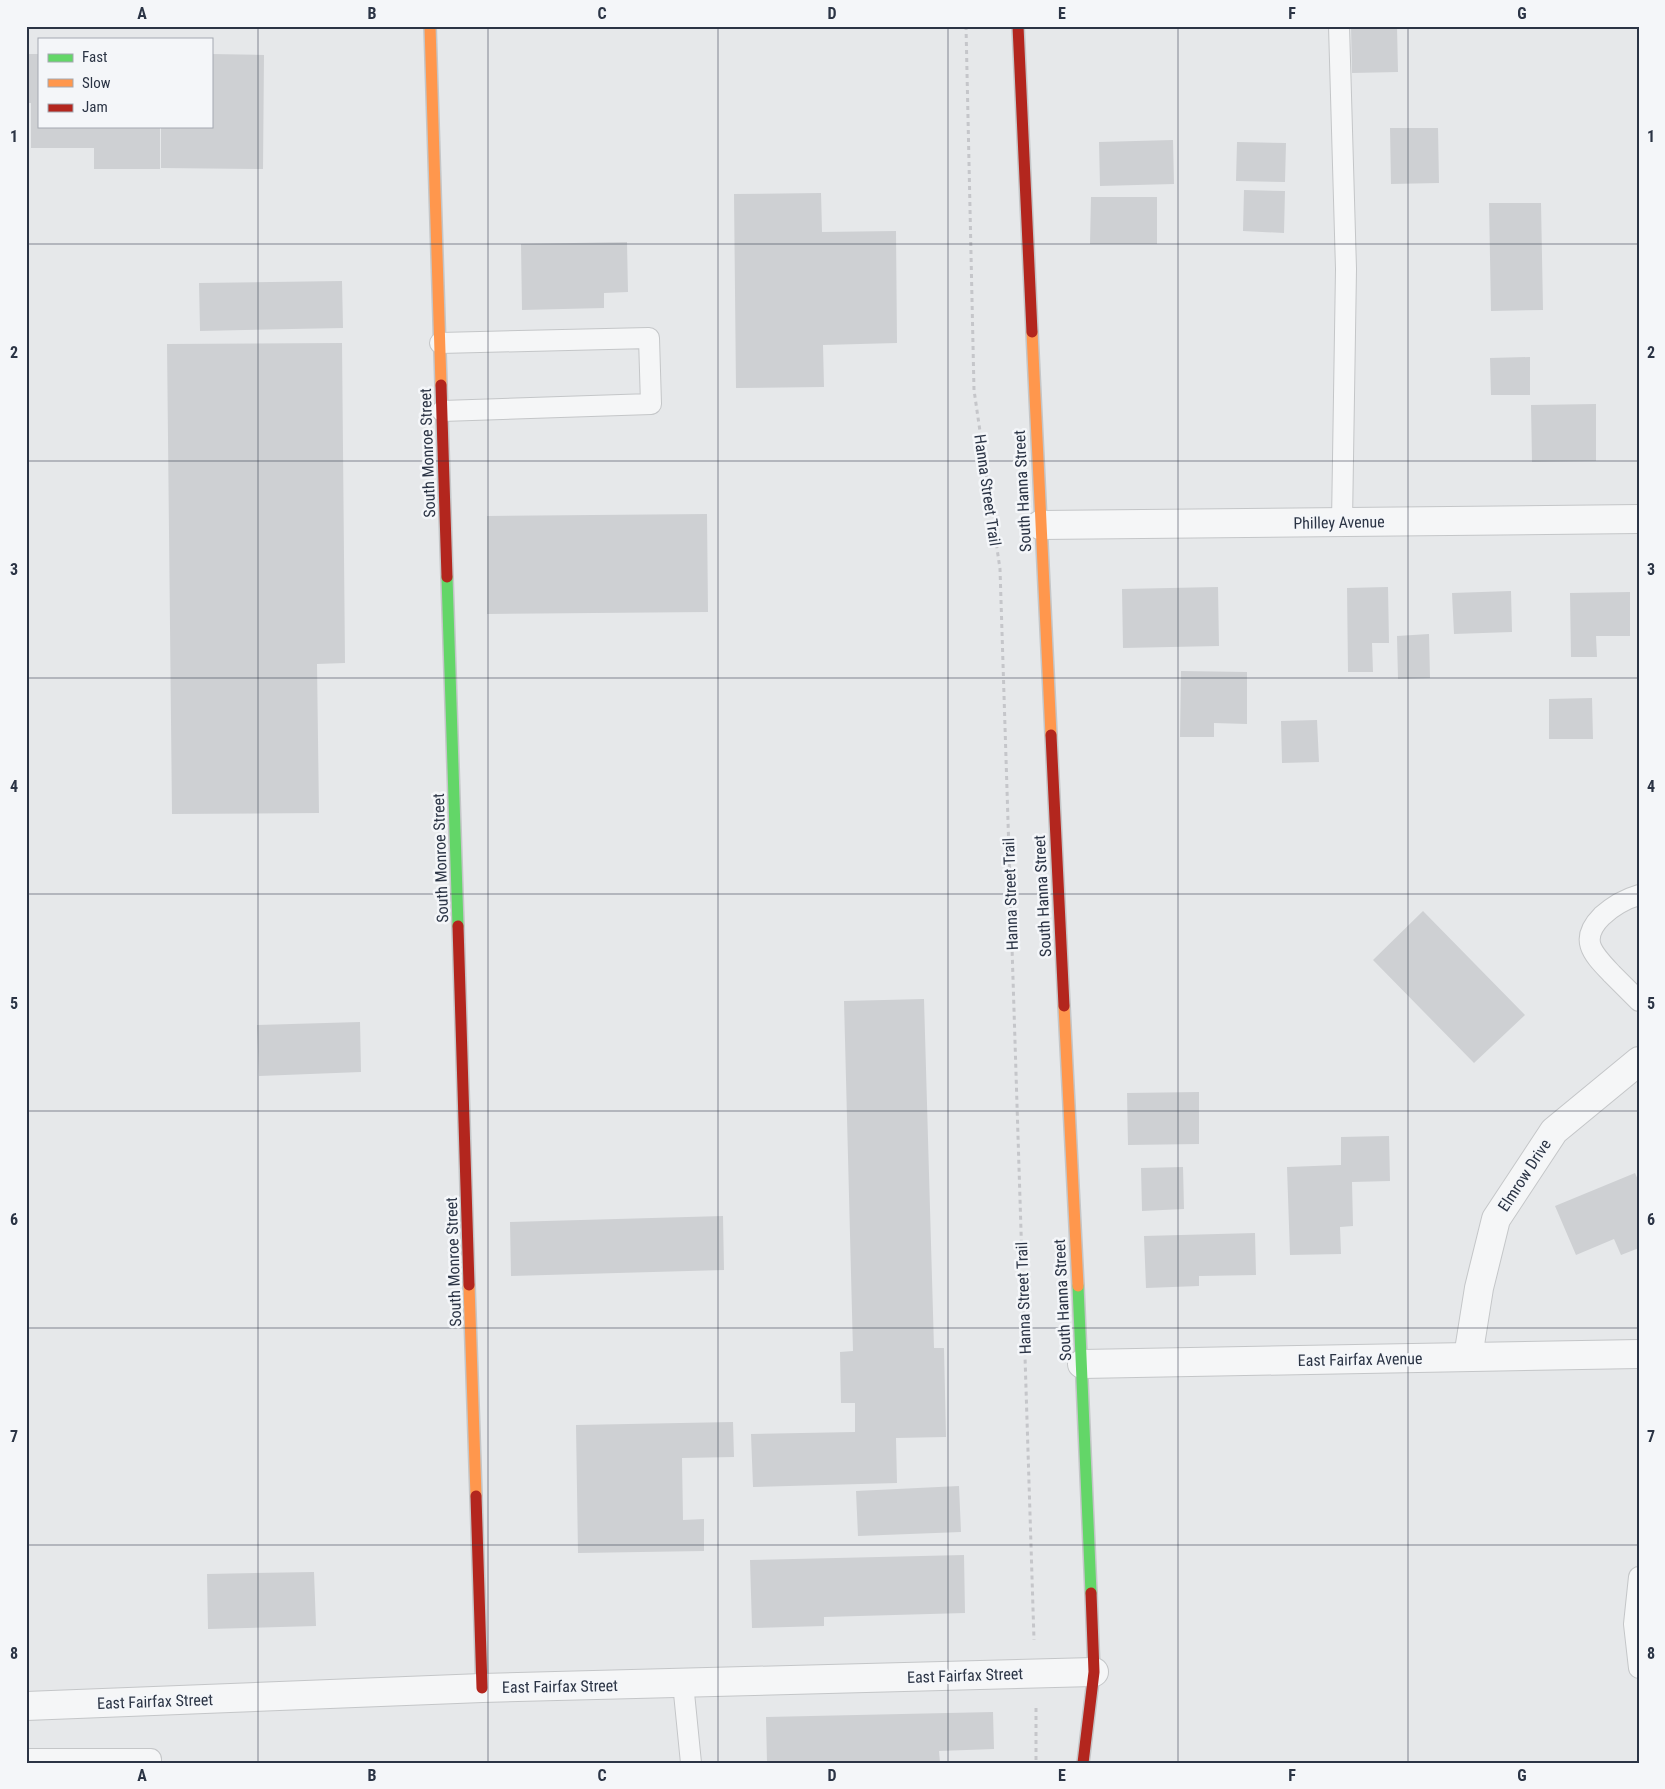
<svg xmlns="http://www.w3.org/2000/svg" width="1665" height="1789" font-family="'Roboto Condensed',sans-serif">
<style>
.building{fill:#ced0d3}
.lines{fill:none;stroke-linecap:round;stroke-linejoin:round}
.lane-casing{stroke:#c4c6c8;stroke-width:22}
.street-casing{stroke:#c4c6c8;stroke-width:30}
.fast-casing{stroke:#c4c6c8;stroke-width:14}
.slow-casing{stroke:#c4c6c8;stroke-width:14}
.jam-casing{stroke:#c4c6c8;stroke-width:14}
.path{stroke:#c5c6ca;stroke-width:3;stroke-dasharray:4 4;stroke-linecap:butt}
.lane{stroke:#f5f6f7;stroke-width:20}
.street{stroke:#f5f6f7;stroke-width:28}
.fast{stroke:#63d668;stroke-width:11}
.slow{stroke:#ff974d;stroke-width:11}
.jam{stroke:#b3261e;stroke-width:11}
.grid{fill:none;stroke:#2b3445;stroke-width:1;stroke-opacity:0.55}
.labels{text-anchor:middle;stroke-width:5;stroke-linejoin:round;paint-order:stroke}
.street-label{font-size:16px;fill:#2b3445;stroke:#f4f6f9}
.neatline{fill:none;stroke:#2b3445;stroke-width:2}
.grid-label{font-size:16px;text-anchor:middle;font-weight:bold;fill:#2b3445}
</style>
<rect width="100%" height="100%" fill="#e6e8ea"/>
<path class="building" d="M1096,26H1168V28H1096Z
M1351,26H1397L1398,72L1352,73Z
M26,54H39V126H160V169H94V148H31V103H26Z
M211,54L264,55L263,169L161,168V126H211Z
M1390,128H1438L1439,183L1391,184Z
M1173,140L1174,184L1100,186L1099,142Z
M1237,142L1286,143L1285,182L1236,181Z
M1244,190L1285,191L1284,233L1243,231Z
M821,193L822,232L896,231L897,343L823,345L824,387L736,388L734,194Z
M1091,197H1157V244H1090Z
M1489,203H1541L1543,310L1491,311Z
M627,242L628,292L604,293V308L522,310L521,244Z
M342,281L343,328L200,331L199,283Z
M342,343L345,663L317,664L319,813L172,814L167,344Z
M1530,357V395H1491L1490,358Z
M1596,404V461L1532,462L1531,405Z
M707,514L708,612L487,614V516Z
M1218,587L1219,646L1123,648L1122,589Z
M1388,587L1389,643H1372L1373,672H1348L1347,588Z
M1511,591L1512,632L1454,634L1452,593Z
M1630,592V636H1596L1597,657H1571L1570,593Z
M1429,634L1430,678L1398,679L1397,636Z
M1181,671L1247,672V724L1214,723V737H1180Z
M1592,698L1593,739H1549V699Z
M1317,720L1319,762L1282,763L1281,721Z
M1423,911L1525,1015L1474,1063L1373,960Z
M924,999L934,1348H944L946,1437L896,1438L897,1483L753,1487L751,1434L855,1432V1403H841L840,1352L853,1351L844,1001Z
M360,1022L361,1072L259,1076L257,1025Z
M1199,1092V1144L1128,1145L1127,1093Z
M1389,1136L1390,1181L1352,1182L1353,1226L1340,1227L1341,1254L1290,1255L1287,1167L1341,1165V1137Z
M1183,1167L1184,1209L1142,1211L1141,1168Z
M1635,1173L1639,1182V1248L1621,1255L1614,1239L1576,1255L1555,1206Z
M723,1216L724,1270L511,1276L510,1222Z
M1255,1233L1256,1275L1199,1276V1286L1146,1288L1144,1236Z
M733,1422L734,1457L682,1458L683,1520L704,1519V1551L578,1553L576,1425Z
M959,1486L961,1532L858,1536L856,1491Z
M964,1555L965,1613L824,1617V1626L752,1628L750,1560Z
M314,1572L316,1626L208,1629L207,1574Z
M993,1712L994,1749L939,1751L940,1763H767L766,1717Z"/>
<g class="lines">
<g class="lane-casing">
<path id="lane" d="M1339,26L1346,269L1342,522
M440,343L649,338L651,404L442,411
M1639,895C1625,899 1613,906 1602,916C1578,940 1593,954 1612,974C1621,983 1630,992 1639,1001
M1639,1577L1634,1624L1639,1668
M683,1683L691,1763
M26,1759H151V1763"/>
</g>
<g class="street-casing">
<path id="street" d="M1040,525L1639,519
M1468,1357L1479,1288L1496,1219L1554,1131L1639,1061
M1082,1364L1639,1354
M26,1706L482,1688L1094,1672"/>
</g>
<g class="fast-casing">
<path id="fast" d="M447,577L458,926
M1078,1286L1091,1593"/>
</g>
<g class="slow-casing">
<path id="slow" d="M430,26L441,385
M1032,332L1051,735
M1064,1006L1078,1286
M469,1285L476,1496"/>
</g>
<g class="jam-casing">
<path id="jam" d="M1018,26L1032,332
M441,385L447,577
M1051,735L1064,1006
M458,926L469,1285
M476,1496L482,1688
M1083,1763L1094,1672L1091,1593"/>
</g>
<path class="path" d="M966,26L974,390L1000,569L1034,1640
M1036,1708V1763"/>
<use href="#lane" class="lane"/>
<use href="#street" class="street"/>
<use href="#fast" class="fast"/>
<use href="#slow" class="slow"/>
<use href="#jam" class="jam"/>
</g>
<path class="grid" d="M258,26V1763M488,26V1763M718,26V1763M948,26V1763M1178,26V1763M1408,26V1763M26,244H1639M26,461H1639M26,678H1639M26,894H1639M26,1111H1639M26,1328H1639M26,1545H1639"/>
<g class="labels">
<g class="street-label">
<text transform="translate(427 453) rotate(-92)" y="6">South Monroe Street</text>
<text transform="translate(988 490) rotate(82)" y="6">Hanna Street Trail</text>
<text transform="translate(1022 491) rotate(-93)" y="6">South Hanna Street</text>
<text transform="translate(1339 522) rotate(-1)" y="6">Philley Avenue</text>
<text transform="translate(440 858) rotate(-92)" y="6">South Monroe Street</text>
<text transform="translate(1010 894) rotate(-92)" y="6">Hanna Street Trail</text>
<text transform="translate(1042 896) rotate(-93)" y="6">South Hanna Street</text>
<text transform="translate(1524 1175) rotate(-57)" y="6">Elmrow Drive</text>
<text transform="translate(453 1262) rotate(-92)" y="6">South Monroe Street</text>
<text transform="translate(1023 1298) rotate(-92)" y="6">Hanna Street Trail</text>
<text transform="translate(1062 1300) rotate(-93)" y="6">South Hanna Street</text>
<text transform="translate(1360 1359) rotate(-1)" y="6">East Fairfax Avenue</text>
<text transform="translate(965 1675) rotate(-2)" y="6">East Fairfax Street</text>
<text transform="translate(560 1686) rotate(-1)" y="6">East Fairfax Street</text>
<text transform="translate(155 1701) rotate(-2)" y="6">East Fairfax Street</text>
</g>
</g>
<rect width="1665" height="1789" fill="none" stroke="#f4f6f9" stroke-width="55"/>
<rect x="38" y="38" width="175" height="90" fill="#f4f6f9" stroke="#a4a8b1"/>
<rect x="48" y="54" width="25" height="8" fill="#63d668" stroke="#a4a8b1"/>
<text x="82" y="62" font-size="15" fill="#2b3445">Fast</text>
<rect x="48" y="79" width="25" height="8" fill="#ff974d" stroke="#a4a8b1"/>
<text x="82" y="88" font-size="15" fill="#2b3445">Slow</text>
<rect x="48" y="104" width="25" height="8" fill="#b3261e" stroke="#a4a8b1"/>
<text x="82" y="112" font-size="15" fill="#2b3445">Jam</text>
<rect x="28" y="28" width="1610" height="1734" class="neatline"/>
<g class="grid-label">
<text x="142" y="19">A</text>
<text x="372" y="19">B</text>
<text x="602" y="19">C</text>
<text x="832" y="19">D</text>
<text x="1062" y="19">E</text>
<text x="1292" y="19">F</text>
<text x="1522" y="19">G</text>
<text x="14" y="142">1</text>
<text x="1651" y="142">1</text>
<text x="14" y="358">2</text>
<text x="1651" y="358">2</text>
<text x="14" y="575">3</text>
<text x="1651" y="575">3</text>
<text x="14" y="792">4</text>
<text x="1651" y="792">4</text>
<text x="14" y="1009">5</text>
<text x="1651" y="1009">5</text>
<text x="14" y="1225">6</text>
<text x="1651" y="1225">6</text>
<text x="14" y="1442">7</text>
<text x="1651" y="1442">7</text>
<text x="14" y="1659">8</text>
<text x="1651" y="1659">8</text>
<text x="142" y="1781">A</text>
<text x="372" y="1781">B</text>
<text x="602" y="1781">C</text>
<text x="832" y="1781">D</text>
<text x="1062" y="1781">E</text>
<text x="1292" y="1781">F</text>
<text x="1522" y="1781">G</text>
</g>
</svg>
